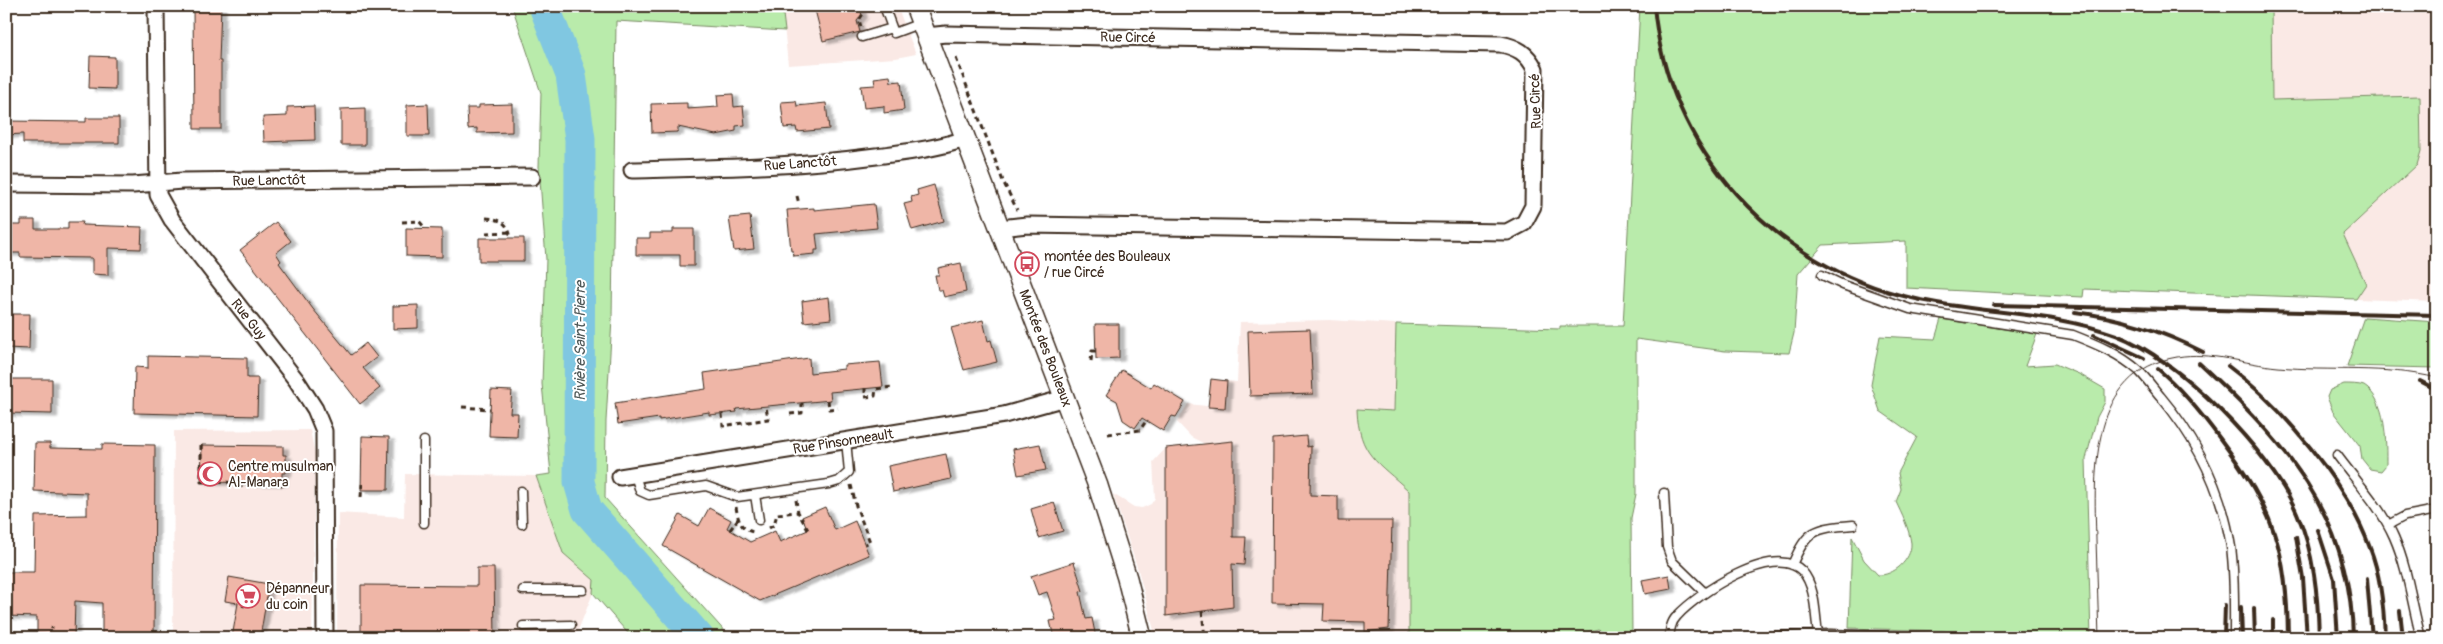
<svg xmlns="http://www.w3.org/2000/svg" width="2443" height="644" font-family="Pangolin,sans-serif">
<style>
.built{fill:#fae9e5}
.green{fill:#b9ebab;stroke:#7a8a64}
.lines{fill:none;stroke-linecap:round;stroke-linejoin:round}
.river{stroke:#80c7e1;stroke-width:31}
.building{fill:#efb6a7;stroke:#3b2a1e;filter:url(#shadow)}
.service-casing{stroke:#3b2a1e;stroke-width:11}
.minor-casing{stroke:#3b2a1e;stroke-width:19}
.tertiary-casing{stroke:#3b2a1e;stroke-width:22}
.path{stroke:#3b2a1e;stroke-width:3;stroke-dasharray:5 4;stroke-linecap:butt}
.service{stroke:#fff;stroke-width:8}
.minor{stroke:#fff;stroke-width:15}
.tertiary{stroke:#fff;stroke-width:19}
.tram{stroke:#3b2a1e;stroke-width:1}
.rail{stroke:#3b2a1e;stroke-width:4}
.labels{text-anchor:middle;stroke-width:4;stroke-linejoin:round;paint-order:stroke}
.street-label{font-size:14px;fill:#3b2a1e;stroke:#fff}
.poi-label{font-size:14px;fill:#3b2a1e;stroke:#fff;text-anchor:start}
.water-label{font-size:15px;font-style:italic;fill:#505958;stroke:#fff}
</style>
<defs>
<filter id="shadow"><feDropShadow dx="5.5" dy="3" stdDeviation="1" flood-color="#0004"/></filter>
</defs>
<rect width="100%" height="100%" fill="#fff"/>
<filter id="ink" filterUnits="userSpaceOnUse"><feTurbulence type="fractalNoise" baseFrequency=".02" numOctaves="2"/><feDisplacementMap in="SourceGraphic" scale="10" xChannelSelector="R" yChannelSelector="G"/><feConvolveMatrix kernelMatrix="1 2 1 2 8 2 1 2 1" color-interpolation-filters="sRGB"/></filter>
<g filter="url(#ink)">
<path class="built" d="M782,6H897L916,54L896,58L788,65Z
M2271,6H2437V302L2356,299L2366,283L2343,234L2417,165L2272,100Z
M1329,320L1396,324L1394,411L1358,409L1375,460L1409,491V638H1156L1138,570L1113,494L1134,507L1142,508L1151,504L1155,498L1153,462L1166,448L1205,444L1191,437L1177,422L1188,404L1225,408L1227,381L1237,382L1240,322Z
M310,430L315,454L312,638H173L174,431Z
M405,474L536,476L563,553L595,580L593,593L575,638H337L338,513L404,517Z"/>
<path class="green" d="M512,6H782L785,31L616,21L612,319L606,421L605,498L728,635L734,638H632L593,593L594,580L563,553L536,476L551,474L542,384L546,259L539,167L541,93Z
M1640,6H2271L2272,100L2420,96L2421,151L2417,165L2343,234L2366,284L2356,299L2084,289L2083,297L1906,288V241L1823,245L1798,274L1794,333L1789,353L1725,351L1636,339V494L1631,518L1632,634L1613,636L1598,629C1587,631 1581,636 1570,638H1409V491C1377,461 1359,456 1357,409L1394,411L1396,324L1560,329V326H1623Z
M2364,317L2437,322V368L2347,366Z
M1941,319L2037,334L2025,366L2055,364L2079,374L2105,389V402L2097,417L2086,459L2091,638H1989L1943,631L1849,628L1852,537L1864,560L1878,575C1893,576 1912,560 1911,543C1909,528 1902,515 1896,502L1901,489L1898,473L1917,437L1880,411L1871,385L1880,336L1935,339Z
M2344,384C2350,384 2359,384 2364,386C2387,400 2386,442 2386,465L2381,471L2370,469L2362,459L2360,446L2333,412L2327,397L2330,390Z"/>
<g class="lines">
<path class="river" d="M544,6L571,75L580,139L579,482L587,510L699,638"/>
</g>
<path class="building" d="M193,6H221L219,61H221V129H194Z
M814,6H859L862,15L857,21L860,32L823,41Z
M90,56L115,57V89L89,88Z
M890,76L891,82L901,81L904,110L884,113V106L864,108L861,86L875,85L874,78Z
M733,94L734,107L743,106L745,125L736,126V131L716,135L678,127V132L652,133L651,104L687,103V109L718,107L717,95Z
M796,101L797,106L826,103L829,129L797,132L796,127L784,128L781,102Z
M428,104L429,136H407V105Z
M512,104V132L477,133V128L468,129L467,108H479V105Z
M314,106L315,140L264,142L263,117L287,116V107Z
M365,108V145H341V109Z
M86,118H119V143H23V134L6,135V121L86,122Z
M934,185L944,221L912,230L904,204L912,202L911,197L918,195L917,190Z
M874,204L877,228L816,234L818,250H815V254L794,256L793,251H791L787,210L814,208V210Z
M750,216L754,249L734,251L729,218Z
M21,220H35V229H68V222H83L82,225L142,227L141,249L108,248V275L92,274V258L20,257V253H6V225H21Z
M276,222L291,241L276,253L281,261L279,263L313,309L351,355L366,343L377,357L363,368L380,388L360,404L240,250Z
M406,228L442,229V257L406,256Z
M673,229H694V266H680V255H636V238H650V233H673Z
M479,238H524V261H479Z
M961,263L966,292L944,297L942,290H938L935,275H939L938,268Z
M829,297L831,319L804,322L802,301Z
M418,305V328L393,329V306Z
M6,314H30L29,349L6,348Z
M983,320L988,341L991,340L997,362L964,370L951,328Z
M1095,324H1119V358L1096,359Z
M1310,329L1313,394L1250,396L1248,331Z
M148,356L247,358V378H258L257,416L134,413L135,367L148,368Z
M809,358L810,373L844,369V365L880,362L883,387L830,392L831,400L736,409L737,412L709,415V412L659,420V418L618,424L615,403L706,389L704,373Z
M1122,370L1151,388L1154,383L1185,402L1176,417L1172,416L1163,431L1142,418L1135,428L1123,420L1117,401L1106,395Z
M6,379H52V414L6,413Z
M1211,379L1227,381L1225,408L1208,407Z
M491,390L512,391L510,413H518L517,437L489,436Z
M362,436L389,437L388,490H361Z
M1306,436L1307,447L1311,446L1310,495L1338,496V521H1392L1389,629L1365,632V622L1323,621L1324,604L1272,603L1273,439Z
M1233,441V537H1246L1244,565L1232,564L1233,607L1166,616V448Z
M35,443H50V448L102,449V444L155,445L154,638H102V603L75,601L74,637L37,633V617L6,616V572H34L35,516L87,515V493L34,491Z
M1040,444L1046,470L1018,475L1013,449Z
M202,445L283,446V455H286V473H282V483L201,482Z
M946,454L951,479L893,492L888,466Z
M1054,502L1063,531L1039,538L1031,509Z
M825,507L835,530L855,521L869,555L760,601L663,546L680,515L699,526L709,508L731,520L727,528L750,542L775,531L780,542L808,530L802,517Z
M1074,562L1083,591L1080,592L1086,619L1092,618L1096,638H1054L1050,621L1056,620L1047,592L1038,595L1031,576Z
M477,568H494L495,638H361V585L477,586Z
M1669,575L1671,589L1645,594L1642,580Z
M229,577L269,584L260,638H232L238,603L225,601Z"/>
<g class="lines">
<g class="service-casing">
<path id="service" d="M884,6L894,33L921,23
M862,37L892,28
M1822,275L1843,285L1910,309L2073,335C2096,344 2120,354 2139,371C2147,379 2154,389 2161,397C2198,441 2222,490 2231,547C2235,577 2234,607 2234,638
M2337,455C2356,481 2381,507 2394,537C2408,569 2412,605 2421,638
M635,475L640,491L649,495L706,486L737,497L829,484L839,481L849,472L846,440
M521,491L522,524
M1664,493L1667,547L1672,561L1705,593
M755,495L759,520
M424,523V441
M2388,525L2405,516L2437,510
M1792,565C1807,530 1814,528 1853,525
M523,590H583
M523,626L571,625
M1669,638C1670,630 1671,622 1677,616C1697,594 1774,542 1802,571C1816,586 1815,615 1818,634
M1722,638L1830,634L1941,638"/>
</g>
<g class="minor-casing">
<path id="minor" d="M156,6L158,195L172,220L297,381L315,409L324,431L325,638
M926,36L946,34L1500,44C1517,47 1527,53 1535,69L1533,206L1524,223L1507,232L1027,225L1000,228
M632,170C714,168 795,167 876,156C906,152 936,149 965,139
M6,184L133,185L182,181L532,177
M620,477L1004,415L1065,398"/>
</g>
<g class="tertiary-casing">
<path id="tertiary" d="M915,6L1098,486L1127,578L1142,638"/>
</g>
<path class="path" d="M861,6L863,14L859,20L861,27
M956,58L1003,181L1017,210
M797,196L799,204
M486,218C501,219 508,223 511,238
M402,222L419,221L425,228
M486,233L510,232
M1091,361L1092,351H1096
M865,388V397L875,396L876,389L892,387
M828,400L829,409L838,408
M462,407L490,409
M722,414L723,426L768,419L766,406
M790,414L802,413V403
M1108,434L1140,430L1146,421
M201,445V482L282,483L284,490
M241,483V489
M851,485L856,506L870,542L865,544
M361,497L362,484
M796,500L798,512
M736,507C738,519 740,530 754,532
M769,528L774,525L777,514L798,512L808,530
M730,530L738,519
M243,607L244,604
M1202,611L1205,638
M51,638L52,627
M361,638L362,630"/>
<use href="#service" class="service"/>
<use href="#minor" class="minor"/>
<use href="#tertiary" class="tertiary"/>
<path class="tram" d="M2099,638C2098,605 2097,572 2096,539C2094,472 2089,372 2177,357C2210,351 2245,364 2278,367C2331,372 2385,365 2437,378"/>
<path class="rail" d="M1654,6C1667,149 1773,266 1912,298C1979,314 2050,311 2116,335C2178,358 2271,452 2297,513C2314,552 2318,596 2319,638
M1994,305L2437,315
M2075,312C2118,317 2164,332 2203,352
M2094,335L2144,358
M2199,363C2285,443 2351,514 2353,638
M2228,366C2282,406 2347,484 2370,548C2381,576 2384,608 2385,638
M2158,369C2183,390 2202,414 2221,440C2274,511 2287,549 2288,638
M2420,381L2437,390
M2318,530L2334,579L2338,638
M2296,537L2303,578L2307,638
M2367,579L2372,638
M2241,607L2242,638
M2254,608L2255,638
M2400,611L2403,638
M2224,638L2225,605
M2273,638V620"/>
</g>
</g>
<defs>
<g id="bus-ring" transform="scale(1.25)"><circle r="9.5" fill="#fff" stroke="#d1495b" stroke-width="1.5"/><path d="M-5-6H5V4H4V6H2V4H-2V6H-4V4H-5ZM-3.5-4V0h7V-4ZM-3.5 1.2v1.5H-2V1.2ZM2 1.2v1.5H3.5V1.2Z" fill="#d1495b"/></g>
<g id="mosque-ring" transform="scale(1.25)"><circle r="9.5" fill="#fff" stroke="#d1495b" stroke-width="1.5"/><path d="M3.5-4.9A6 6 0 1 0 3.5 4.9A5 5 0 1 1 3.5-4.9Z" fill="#d1495b"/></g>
<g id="supermarket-ring" transform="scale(1.25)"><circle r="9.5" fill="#fff" stroke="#d1495b" stroke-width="1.5"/><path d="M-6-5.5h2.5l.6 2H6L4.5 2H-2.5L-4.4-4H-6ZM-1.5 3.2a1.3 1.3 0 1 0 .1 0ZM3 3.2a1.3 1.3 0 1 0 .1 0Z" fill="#d1495b"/></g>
</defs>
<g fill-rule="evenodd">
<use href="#bus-ring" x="1027" y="264"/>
<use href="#mosque-ring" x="210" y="474"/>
<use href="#supermarket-ring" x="248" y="596"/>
</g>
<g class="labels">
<g class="street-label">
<text transform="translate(1128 37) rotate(1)" y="5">Rue Circé</text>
<text transform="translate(1535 101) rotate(-92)" y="5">Rue Circé</text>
<text transform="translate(800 163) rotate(-4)" y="5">Rue Lanctôt</text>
<text transform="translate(269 180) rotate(-1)" y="5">Rue Lanctôt</text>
<text transform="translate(249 319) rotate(52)" y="5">Rue Guy</text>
<text transform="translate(1046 348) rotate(69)" y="5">Montée des Bouleaux</text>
<text transform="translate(843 441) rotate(-9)" y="5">Rue Pinsonneault</text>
</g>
<g class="poi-label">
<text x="1044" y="261">montée des Bouleaux<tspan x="1044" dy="16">/ rue Circé</tspan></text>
<text x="228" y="471">Centre musulman<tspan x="228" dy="16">Al-Manara</tspan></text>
<text x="266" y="593">Dépanneur<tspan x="266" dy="16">du coin</tspan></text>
</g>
<g class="water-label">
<text transform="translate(580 341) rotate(-90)" y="5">Rivière Saint-Pierre</text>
</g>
</g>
<rect width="2443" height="644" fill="none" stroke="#fff" stroke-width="25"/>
<rect x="12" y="12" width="2418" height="619" fill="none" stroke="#3b2a1e" stroke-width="2" filter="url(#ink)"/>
</svg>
